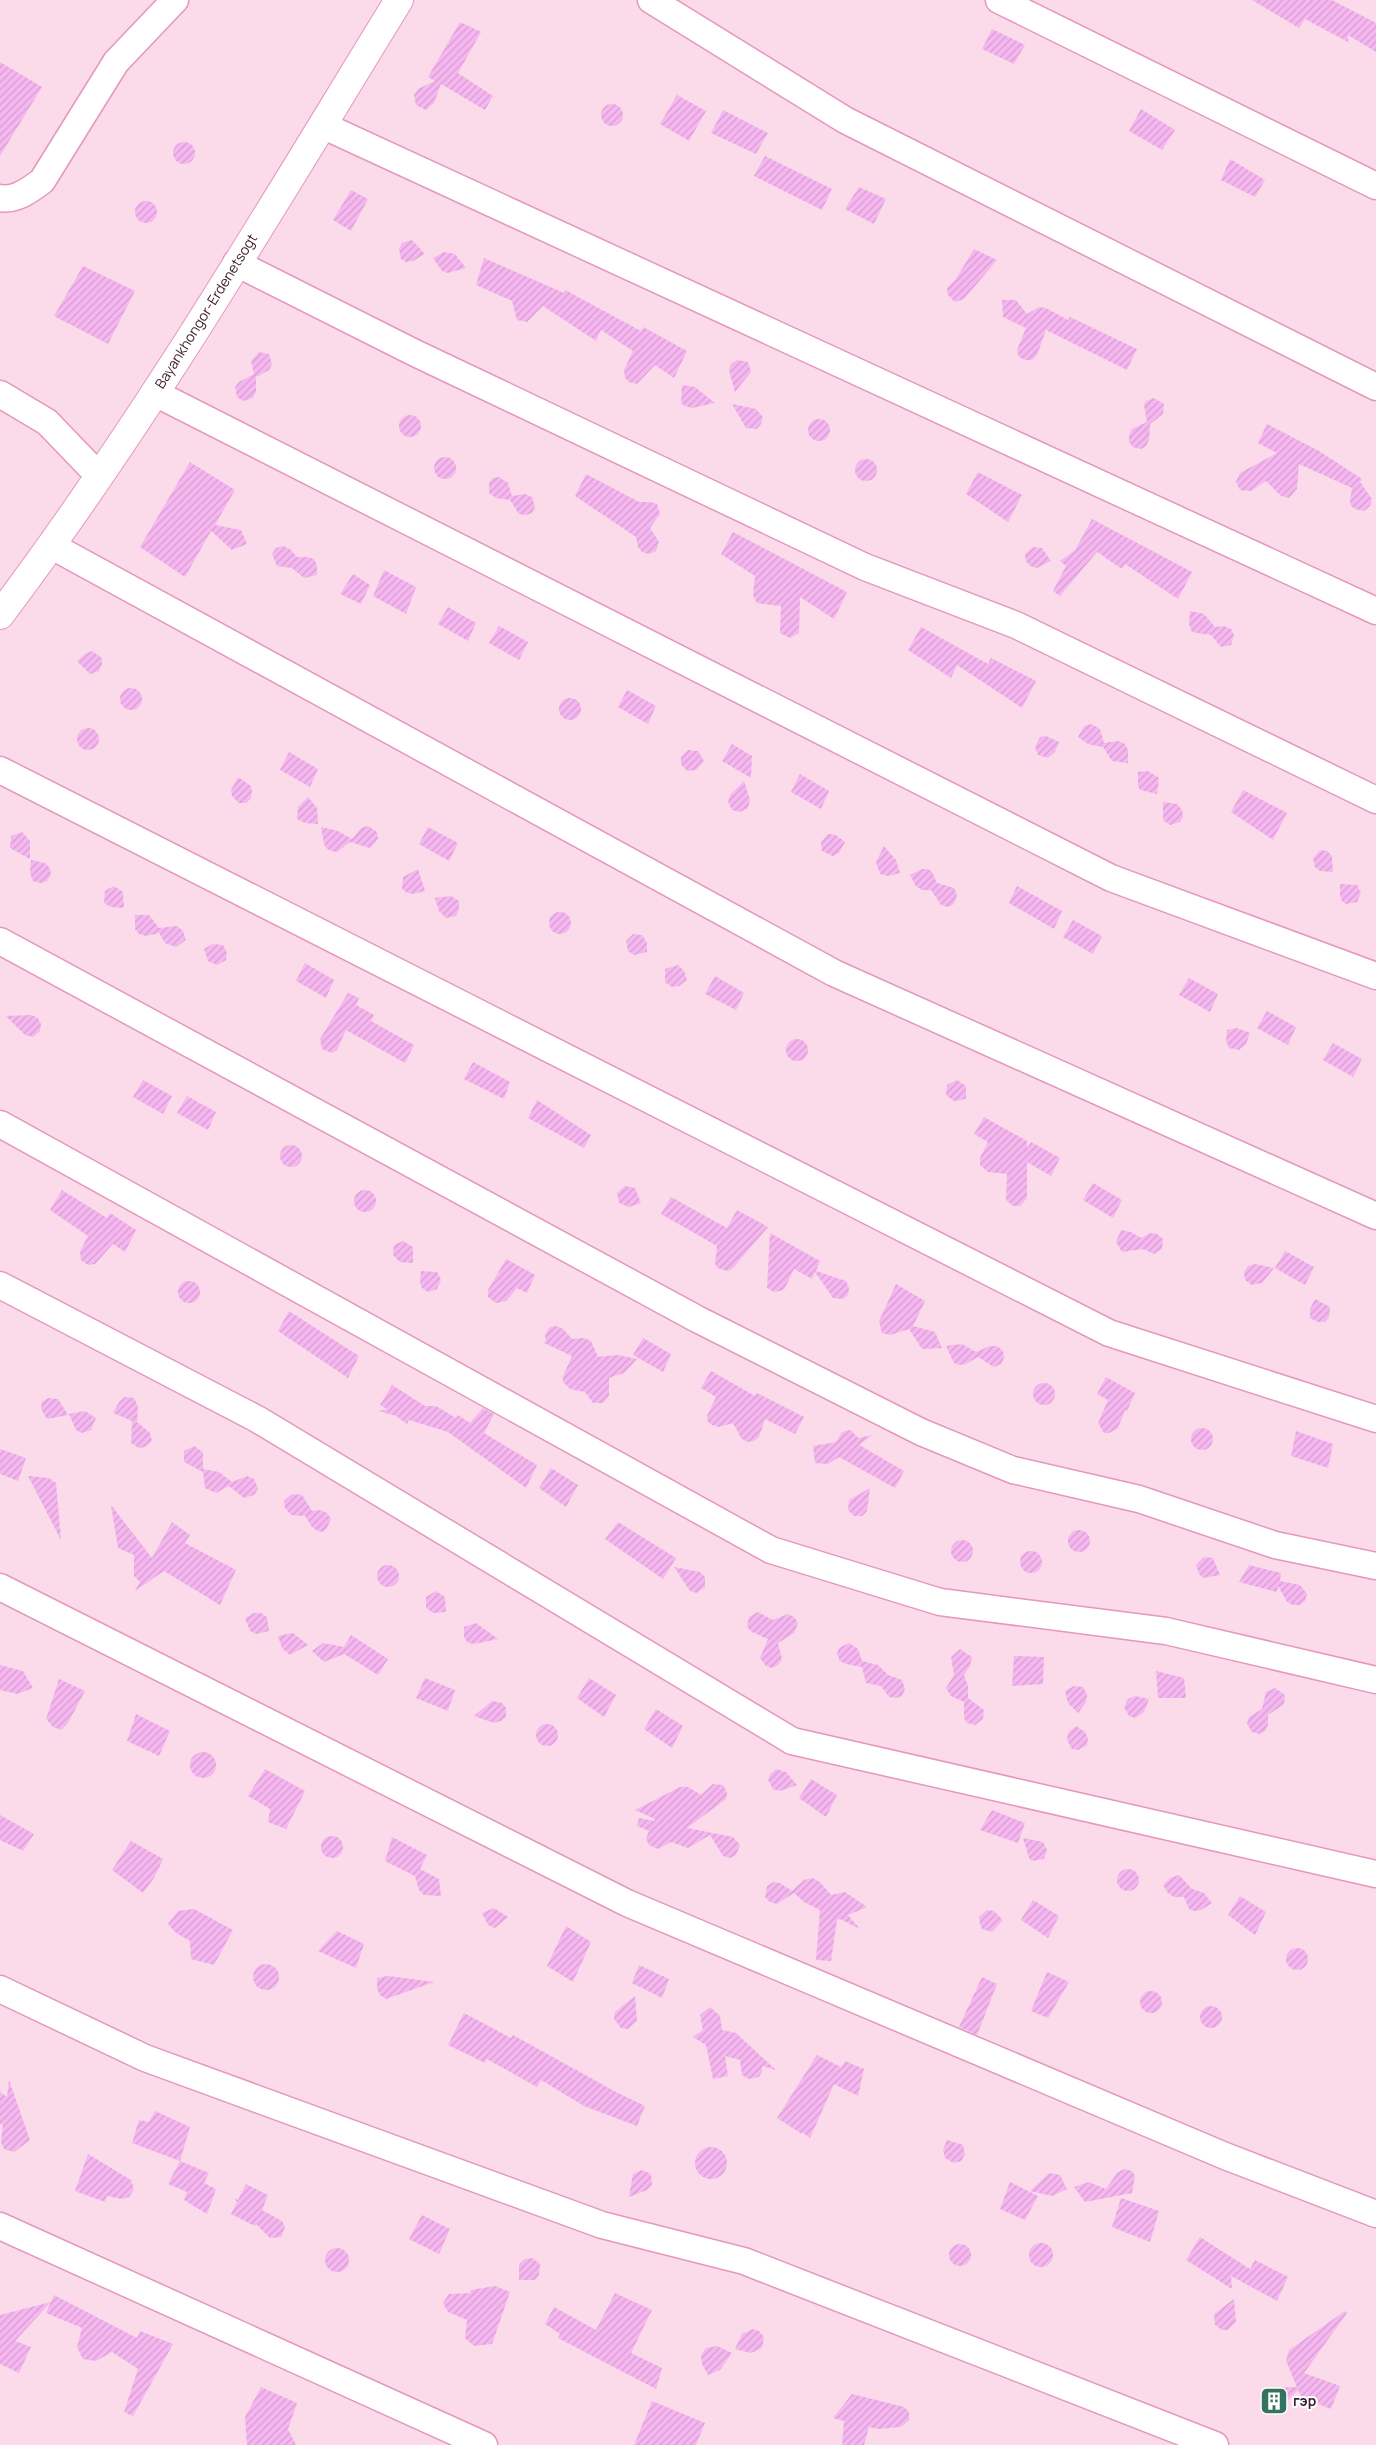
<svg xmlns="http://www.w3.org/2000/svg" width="1376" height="2445" font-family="Manrope,sans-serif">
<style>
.building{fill:url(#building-hatch)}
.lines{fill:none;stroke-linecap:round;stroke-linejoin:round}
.minor-casing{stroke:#e597bc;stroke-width:29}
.tertiary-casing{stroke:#e597bc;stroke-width:30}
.minor{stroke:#fff;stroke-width:26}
.tertiary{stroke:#fff;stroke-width:28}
.labels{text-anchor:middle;stroke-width:4;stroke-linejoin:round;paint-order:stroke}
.street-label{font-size:14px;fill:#3b1d2c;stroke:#fff}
.poi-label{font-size:14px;font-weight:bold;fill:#3b1d2c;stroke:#fff;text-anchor:start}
</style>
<defs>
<pattern id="building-hatch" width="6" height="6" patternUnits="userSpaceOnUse" patternTransform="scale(1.25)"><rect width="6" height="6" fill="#f6b7f1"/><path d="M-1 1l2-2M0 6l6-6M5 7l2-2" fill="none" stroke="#d49dcf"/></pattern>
</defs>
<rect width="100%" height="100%" fill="#fbdae9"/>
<path class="building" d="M1252,0H1332L1376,23V52L1348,35V42L1305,19L1299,28Z
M460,22L481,32L458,73L493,96L485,110L441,84L434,103L426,110L416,105L414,95L418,89L435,81L428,77Z
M992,29L1025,45L1014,64L982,49Z
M0,62L42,87L0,156Z
M677,95L706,111L689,141L660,124Z
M601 115a11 11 0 1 1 22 0a11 11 0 1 1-22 0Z
M1141,109L1175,130L1162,150L1129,131Z
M723,110L768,133L756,154L711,133Z
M173 153a11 11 0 1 1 22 0a11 11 0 1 1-22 0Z
M765,156L832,189L822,210L754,176Z
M1230,159L1265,180L1255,197L1221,180Z
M859,187L886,199L874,224L845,209Z
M351,190L368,199L351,231L333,220Z
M135 212a11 11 0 1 1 22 0a11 11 0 1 1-22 0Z
M412,240L425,254L413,261L406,262L401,259L399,249L402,243Z
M974,249L997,260L964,299L955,302L948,295L947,288L955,280Z
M444,252L455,254L466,268L448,273L442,271L433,258Z
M484,258L564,293L565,290L641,331L643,327L687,351L674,378L655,365L637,384L629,382L625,378L624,370L633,351L601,330L596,341L543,306L527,322L517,320L512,301L476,285Z
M83,266L135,291L108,344L54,316Z
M1002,300H1016L1027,314L1039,307L1046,308L1068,320L1070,317L1137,349L1127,370L1046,330L1037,355L1032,360H1025L1019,357L1017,350L1026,328L1003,317Z
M259,352L269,354L272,364L269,370L256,377V392L253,398L243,401L237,397L235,387L239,382L254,374L251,361Z
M737,360L748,362L751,372L735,392L729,370L731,364Z
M682,385L695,387L715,403L692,408L685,406L681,403Z
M1154,398L1164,404L1163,414L1150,424L1149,440L1146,446L1141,449L1133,447L1129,442V435L1132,429L1147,422L1144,405L1146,401Z
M732,404L756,409L763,417L761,424L757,429L746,428Z
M399 426a11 11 0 1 1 22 0a11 11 0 1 1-22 0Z
M808 430a11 11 0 1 1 22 0a11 11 0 1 1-22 0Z
M1267,424L1319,451L1362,479L1360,482L1372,499L1370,506L1364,511L1355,509L1351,506L1350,501L1352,488L1299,464L1297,489L1289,498L1281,496L1266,481L1251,491L1240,490L1236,482L1240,473L1277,453L1258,443Z
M434 468a11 11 0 1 1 22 0a11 11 0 1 1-22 0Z
M855 470a11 11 0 1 1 22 0a11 11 0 1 1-22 0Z
M190,462L235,490L215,525L241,530L247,544L232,550L211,531L185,577L140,547Z
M978,472L1022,495L1008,522L966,494Z
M586,474L639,502H650L657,504L660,514L650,528L659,542L656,551L649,554L642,552L638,547L636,537L575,496Z
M499,477L508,483L512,496L525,494L532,497L535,507L532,513L526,515L519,514L510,500L496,498L489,493V482L493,478Z
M1092,519L1192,572L1178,599L1125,564L1122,569L1097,552L1060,596L1053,591L1066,566L1060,561L1075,550Z
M733,532L847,592L834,619L800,597L799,633L790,638L780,633L781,606L757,603L753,595L755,576L721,554Z
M283,546L290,549L297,557H307L314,559L317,566V575L304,578L292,568L277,566L272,554L276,548Z
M1033,547L1042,548L1051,561L1037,568L1030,566L1026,561L1025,554Z
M384,570L416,587L406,614L373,596Z
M353,574L370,585L361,604L340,594Z
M448,607L476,623L468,641L438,624Z
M1190,611L1204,614L1215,627L1224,626L1231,629L1234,635L1231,645L1221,647L1211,635L1192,632L1189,624Z
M499,626L528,642L519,660L489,643Z
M921,627L988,664L991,658L1036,681L1022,708L957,665L951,678L908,650Z
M92,651L102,658V664L99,671L90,674L77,661L85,654Z
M120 699a11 11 0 1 1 22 0a11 11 0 1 1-22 0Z
M627,690L656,706L648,724L618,707Z
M559 709a11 11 0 1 1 22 0a11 11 0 1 1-22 0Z
M1091,724L1100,729L1104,743L1118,741L1125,744L1128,750V763L1112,761L1103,747L1088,744L1078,737L1084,726Z
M77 739a11 11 0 1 1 22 0a11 11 0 1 1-22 0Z
M1046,736L1059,742L1055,752L1048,758L1038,755L1035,747L1040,737Z
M732,744L752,756L751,778L722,761Z
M688,750L698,751L704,761L696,770L687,771L681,764V757Z
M289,752L318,769L310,787L280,770Z
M1148,771L1159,778L1157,794L1140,790L1138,786V772Z
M800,774L829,791L821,809L791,792Z
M238,777L251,786L252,791L251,798L246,803H239L232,796L231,790Z
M744,781L750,800L748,808L740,812L732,810L728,802L730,795Z
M1243,790L1287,813L1273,840L1231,812Z
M308,797L317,808L318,824L305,823L297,819L298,807Z
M1163,802L1177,804L1182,810L1183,816L1180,822L1170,825L1163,820Z
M321,827L338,831L352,839L361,828L368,826L377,832L378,839L370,848L350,842L337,852L332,851L327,849L324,844Z
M428,827L458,843L449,861L419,844Z
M22,832L30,841V859L10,848L11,836Z
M828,834L836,835L845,842L839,853L833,856L822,851L821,842Z
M884,846L896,860L900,873L888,876L880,874L876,862Z
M1320,850L1327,851L1332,856L1333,872L1320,871L1315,867L1313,858Z
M31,860L45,863L50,868L51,875L47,881L41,883L33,881L30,873Z
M418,869L425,891L413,894L406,892L402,889L403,877Z
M922,869H928L932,872L937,883L954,888L957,895L954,904L948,907L941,905L931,890H922L916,886L910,875Z
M1340,884L1357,885L1361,893L1357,902L1346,904L1342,901L1340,895Z
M114,886L123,892L124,908L111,907L104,903L105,891Z
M1017,886L1062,911L1054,929L1009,903Z
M451,896L459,901V909L456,916L446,918L439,911L435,898Z
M549 923a11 11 0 1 1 22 0a11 11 0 1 1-22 0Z
M135,915H149L159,928L177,926L183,931L186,940L176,947L165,943L159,933L146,936L139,934L135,929Z
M1073,920L1102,936L1093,954L1063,937Z
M633,934L642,935L647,943V952L634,955L628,951L626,941Z
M213,944L223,945L227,953L226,960L217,965L208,961L204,949Z
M305,963L334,980L326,998L296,981Z
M678,965L684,971L687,980L679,986L672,987L665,982V969Z
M715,976L744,993L736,1010L705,994Z
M1189,978L1218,994L1210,1012L1179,995Z
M348,993L359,998L356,1005L374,1015L371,1021L414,1045L405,1063L346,1030L337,1050L332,1053L322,1049L320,1039Z
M1267,1011L1296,1027L1288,1045L1257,1028Z
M31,1015L38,1018L41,1024L40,1031L33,1037L25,1035L6,1016Z
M1237,1028L1250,1033L1246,1044L1239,1050L1229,1048L1226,1040L1227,1030Z
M786 1050a11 11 0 1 1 22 0a11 11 0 1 1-22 0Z
M1333,1043L1362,1059L1353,1077L1323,1060Z
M473,1062L510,1082L504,1099L464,1079Z
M143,1080L172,1096L163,1114L133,1097Z
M957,1080L966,1086V1099L954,1101L946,1095L947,1085Z
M187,1096L216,1112L208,1130L177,1113Z
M537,1100L591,1135L584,1148L528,1118Z
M984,1117L1027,1141V1148L1031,1142L1060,1158L1051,1176L1027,1162V1198L1020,1206H1013L1006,1200L1007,1174L988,1172L980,1165V1158L988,1142L974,1134Z
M280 1156a11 11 0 1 1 22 0a11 11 0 1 1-22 0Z
M1093,1183L1122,1200L1113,1218L1083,1200Z
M625,1186L635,1188L641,1203L629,1207L619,1203L617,1193Z
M62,1190L107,1218L110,1213L136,1230L125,1252L113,1244L95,1264L88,1265L81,1260L80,1251L88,1236L50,1210Z
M354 1201a11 11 0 1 1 22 0a11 11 0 1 1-22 0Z
M671,1197L727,1228L737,1210L768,1227L733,1268L728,1271L723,1270L718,1268L715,1264L717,1246L661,1214Z
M1121,1230L1131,1232L1141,1238L1150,1233L1157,1234L1163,1239L1162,1249L1154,1254L1143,1249L1122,1252L1116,1242Z
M770,1233L820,1261L816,1271L846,1281L849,1288L848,1295L843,1299L833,1298L815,1272L812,1279L794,1269L784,1290L774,1292L767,1288Z
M403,1241L413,1247V1263L400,1262L393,1255L394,1245Z
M1285,1251L1314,1267L1305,1285L1275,1268Z
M506,1259L535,1275L527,1293L517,1288L506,1301L496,1303L488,1297V1290Z
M1255,1264L1274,1268L1262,1283L1252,1285L1245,1280L1244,1272L1248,1266Z
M421,1271L437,1272L441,1280L437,1289L428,1292L422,1288L420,1282Z
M178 1292a11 11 0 1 1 22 0a11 11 0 1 1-22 0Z
M896,1284L925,1301L913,1326L935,1332L942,1348L922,1349L909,1329L890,1335L882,1333L879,1321Z
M1315,1299L1330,1307L1329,1317L1325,1322H1318L1310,1318V1309Z
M289,1311L359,1356L348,1378L278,1331Z
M556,1326L563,1329L572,1339L584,1338L591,1341L598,1357L618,1355L637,1359L624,1373L609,1378V1396L603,1403H593L585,1392L570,1389L563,1382V1376L572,1356L542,1342H546L545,1334L550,1327Z
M643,1338L671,1354L663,1372L633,1355Z
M962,1344L976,1352L990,1346H997L1003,1351L1004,1358L1001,1364L994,1367L978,1357L966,1364L959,1365L954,1363L946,1346Z
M711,1371L755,1396L757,1393L804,1417L795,1434L765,1419L759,1437L754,1441L747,1442L741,1438L733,1423L719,1427L712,1425L708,1422L707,1416L716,1397L701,1388Z
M1106,1377L1135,1393L1127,1411L1125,1410L1118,1428L1109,1433H1104L1098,1423L1108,1400L1097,1394Z
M1033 1394a11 11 0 1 1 22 0a11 11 0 1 1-22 0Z
M392,1385L425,1406H436L456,1418L458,1415L470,1423L483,1408L494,1414L484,1433L537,1465L526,1488L448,1432L409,1420L407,1424L396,1416L379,1411L387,1409L380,1405Z
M125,1397L134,1398L138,1407L137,1422L150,1433L152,1441L145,1447L139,1448L131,1443L132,1421L113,1413L119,1402Z
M48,1398L58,1399L68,1415L47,1419L41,1409L42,1402Z
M85,1411L96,1418L91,1430L82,1433L76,1430L69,1414Z
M1191 1439a11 11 0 1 1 22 0a11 11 0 1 1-22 0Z
M851,1430L858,1438L873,1435L860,1444L861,1446L904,1471L895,1488L839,1457L828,1464L815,1463L813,1446L836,1442L842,1432Z
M1296,1431L1333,1444L1328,1468L1291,1456Z
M194,1446L203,1452V1469L219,1472L232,1482L247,1476L254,1479L258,1489L254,1495L244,1498L229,1486L216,1493L205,1488L203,1472L184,1462V1451Z
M0,1449L26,1458L18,1481L0,1474Z
M551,1468L578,1485L566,1507L539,1488Z
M28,1476L49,1478L56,1483L61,1540Z
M870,1488L867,1511L862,1516H854L848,1510L849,1500Z
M292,1494L302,1495L312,1511L320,1510L327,1513L331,1519L327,1528L323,1532L318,1531L312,1527L305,1516L291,1515L285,1508L284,1501Z
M111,1505L152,1558L172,1522L190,1535L185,1543L236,1570L220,1605L164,1571L135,1591L140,1582L134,1576V1555L118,1548Z
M618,1522L676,1558L663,1579L605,1539Z
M1068 1541a11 11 0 1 1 22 0a11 11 0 1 1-22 0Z
M951 1551a11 11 0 1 1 22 0a11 11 0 1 1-22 0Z
M1020 1562a11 11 0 1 1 22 0a11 11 0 1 1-22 0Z
M1204,1557L1213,1558L1220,1575L1203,1578L1199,1574L1196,1565Z
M1249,1565L1281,1573L1280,1581L1300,1585L1307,1594L1305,1601L1300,1605H1293L1287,1602L1278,1586L1277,1592L1239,1582Z
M377 1576a11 11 0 1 1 22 0a11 11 0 1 1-22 0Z
M674,1567L700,1572L705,1577V1587L697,1593L690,1591Z
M436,1591L445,1597L446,1612L433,1613L426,1608V1597Z
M758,1612L773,1620L788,1614L794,1617L798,1623L794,1633L778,1643L782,1659L778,1665L772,1668L766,1666L760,1658L768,1639L752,1632L747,1627L749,1617Z
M254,1613H261L267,1617L269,1631L256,1634L250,1631L245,1618Z
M476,1623L498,1639L474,1644L468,1643L464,1637V1627Z
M293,1633L308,1645L290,1655L282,1648L278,1636Z
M351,1635L388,1659L378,1675L344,1654L324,1662L312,1651L323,1643L344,1647Z
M849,1643L858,1649L862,1661L878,1665L888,1675L902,1680L905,1689L902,1696L896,1698L889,1697L881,1686L866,1683L862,1667L846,1664L840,1661L837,1654L839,1648Z
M960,1649L972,1657L970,1666L964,1675L968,1686V1698L984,1710L983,1719L975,1725L967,1723L964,1718V1702L951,1696L946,1688L954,1675L951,1657Z
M1014,1656L1044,1657L1043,1684L1012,1686Z
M0,1665L23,1671L33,1688L17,1694L0,1690Z
M1156,1671L1184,1678L1186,1698H1158Z
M425,1678L455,1690L448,1711L416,1698Z
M589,1678L616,1695L604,1717L577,1698Z
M59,1679L85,1691L68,1723L61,1730L53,1727L46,1719Z
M1074,1686L1083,1687L1087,1695L1086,1702L1078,1713L1068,1703L1065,1691Z
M1275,1688L1285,1695L1284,1704L1268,1715V1725L1265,1731L1259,1734L1252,1732L1247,1724L1249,1717L1262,1709L1266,1692Z
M1135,1696L1149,1699L1144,1712L1135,1718L1129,1716L1124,1707L1128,1699Z
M492,1701L502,1703L506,1708V1717L501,1721L494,1723L474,1716Z
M656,1709L683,1726L672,1748L644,1729Z
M136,1714L170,1731L159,1756L127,1741Z
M536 1735a11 11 0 1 1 22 0a11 11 0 1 1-22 0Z
M1076,1726L1085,1732L1088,1738L1087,1745L1078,1750L1072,1749L1067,1740L1068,1733Z
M190 1765a13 13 0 1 1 26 0a13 13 0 1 1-26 0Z
M265,1769L305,1791L286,1829L268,1822L270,1809L248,1796Z
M776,1769L786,1772L797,1785L780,1791L773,1789L768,1780L770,1774Z
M811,1779L837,1795L826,1817L799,1798Z
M713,1784L723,1785L727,1793L726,1799L687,1828L733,1837L740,1845L736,1855L730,1858L723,1856L710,1835L688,1848L671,1842L658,1849L649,1845L646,1839L649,1831L637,1826L639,1818L654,1821L655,1819L635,1810L680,1787H688L701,1795Z
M992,1810L1025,1823L1018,1843L980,1830Z
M0,1815L34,1834L23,1851L0,1840Z
M321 1847a11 11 0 1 1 22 0a11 11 0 1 1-22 0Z
M392,1837L427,1855L420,1869L439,1879L441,1896L424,1895L419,1890L415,1876L385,1861Z
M1023,1838L1043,1842L1047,1850L1044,1859L1032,1861L1029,1858Z
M131,1841L163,1859L154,1878L143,1893L112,1870Z
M1117 1880a11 11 0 1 1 22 0a11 11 0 1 1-22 0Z
M1179,1875L1192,1889L1204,1893L1212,1903L1201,1910L1194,1911L1189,1909L1184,1897H1174L1168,1893L1163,1885L1170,1878Z
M812,1878L820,1882L831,1895L845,1892L867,1907L848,1915L860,1929L840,1919L837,1920L831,1961L816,1960L820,1910L804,1902L794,1893L777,1904L770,1902L765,1897L767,1886L773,1882L780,1883L792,1891L804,1880Z
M1240,1896L1266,1912L1255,1935L1228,1915Z
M1033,1900L1059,1916L1048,1938L1021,1920Z
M494,1908L508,1917L495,1928L488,1925L482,1913Z
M194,1909L233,1930L214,1965L191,1959L190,1941L176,1933L168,1924L178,1911Z
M987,1910L994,1911L1003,1920L992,1932L982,1929L980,1924L979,1917Z
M566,1926L591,1942L573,1982L547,1966Z
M337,1931L364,1944L356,1968L318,1951Z
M1286 1959a11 11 0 1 1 22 0a11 11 0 1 1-22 0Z
M253 1977a13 13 0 1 1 26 0a13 13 0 1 1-26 0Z
M639,1965L669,1979L662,1998L632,1983Z
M1047,1972L1069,1982L1048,2018L1031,2011Z
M388,1976L434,1982L386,1999L380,1995L377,1989V1978Z
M982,1977L997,1984L977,2035L959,2027Z
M1140 2002a11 11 0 1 1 22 0a11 11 0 1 1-22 0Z
M635,1996L637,2021L628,2029L621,2028L614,2019L615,2012Z
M1200 2017a11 11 0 1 1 22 0a11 11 0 1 1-22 0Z
M710,2007L720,2016L722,2030L736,2033L776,2070L762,2066V2071L759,2077L749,2079L742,2075L740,2060L725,2056L728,2076L713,2079L706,2045L693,2037L703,2030L700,2015Z
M464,2013L511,2038L513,2035L616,2092L645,2106L637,2126L584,2106L541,2080L537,2087L487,2059L485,2063L448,2045Z
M817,2055L841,2067L840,2070L845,2061L864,2069L858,2096L834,2084L810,2138L802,2132V2134L777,2118Z
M9,2080L30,2140L14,2152L4,2149L1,2142L3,2125L0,2124V2092L7,2097Z
M155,2111L190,2127L180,2161L132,2143L139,2120L149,2122Z
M947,2140L963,2145L965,2154L961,2161L954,2163L945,2158L943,2150Z
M695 2163a16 16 0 1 1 32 0a16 16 0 1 1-32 0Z
M88,2154L131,2180L134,2189L129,2197L122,2199L107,2196L105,2202L75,2191Z
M180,2161L209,2173L204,2183L216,2189L207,2214L184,2200L187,2192L168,2184Z
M1124,2169L1132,2171L1135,2176L1132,2193L1085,2202L1074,2187L1089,2182L1106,2189L1117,2173Z
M642,2170L651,2174L652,2185L647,2190L629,2197L633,2174Z
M1049,2173L1060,2175L1067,2189L1052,2196L1030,2191Z
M1010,2182L1038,2196L1025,2220L1000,2209Z
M246,2184L268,2195L262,2210L282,2221L285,2227L281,2237L270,2238L256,2224L255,2226L231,2214L237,2202L234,2198L238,2200Z
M1121,2198L1159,2211L1150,2242L1112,2227Z
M422,2215L450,2229L439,2254L409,2239Z
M1200,2237L1250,2269L1255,2260L1288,2277L1277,2301L1231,2276L1232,2289L1186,2260Z
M1029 2255a12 12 0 1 1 24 0a12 12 0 1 1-24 0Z
M949 2255a11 11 0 1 1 22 0a11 11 0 1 1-22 0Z
M325 2260a12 12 0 1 1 24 0a12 12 0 1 1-24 0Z
M532,2258L540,2264L539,2275L535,2280H519V2264L525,2259Z
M495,2286L510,2292L492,2344L474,2346L465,2338L467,2320L448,2312L443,2303L449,2294L470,2293L471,2290Z
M615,2293L652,2310L631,2353L662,2368L656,2389L558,2338L560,2334L545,2324L554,2307L596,2330Z
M54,2295L137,2338L140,2331L173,2344L133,2416L124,2412L138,2369L112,2352L96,2361L83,2359L77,2347L82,2328L46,2313Z
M1234,2299L1236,2322L1228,2330H1222L1215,2325L1214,2314Z
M51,2302L15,2341L31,2347L19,2373L0,2364V2315Z
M1345,2311L1347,2313L1304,2373L1340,2386L1331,2409L1302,2398L1298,2390L1280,2409L1274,2411L1267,2409L1263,2402L1265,2391L1272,2388L1297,2387L1286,2361L1289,2350Z
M753,2329L759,2331L764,2337L762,2348L751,2353L735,2349L742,2334Z
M717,2346L732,2353L720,2370L708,2375L702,2364L701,2355L706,2348Z
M261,2387L297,2403L288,2429L296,2445H247L245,2417Z
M852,2394L904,2407L909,2412V2420L901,2427L879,2429L869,2427L864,2445H842L844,2421L833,2418Z
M652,2401L705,2423L696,2445H634Z"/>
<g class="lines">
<g class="minor-casing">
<path id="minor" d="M651,0L845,120L1376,387
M999,0L1376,186
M322,125L1376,611
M0,198C15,201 30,190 42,181L116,62L175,0
M236,263L415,353L865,567L1016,625L1376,800
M155,393L1111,878L1376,976
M0,394L47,422L99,476
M52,546L834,973L1376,1216
M0,770L1109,1333L1376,1419
M0,941L697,1319L921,1432L1013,1470L1139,1499L1275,1545L1376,1566
M0,1124L771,1550L940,1602L1166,1631L1376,1680
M0,1285L257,1419L792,1741L1376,1874
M0,1587L627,1903L1225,2156L1376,2214
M0,1989L145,2058L602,2225L744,2261L1215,2445
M0,2226L484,2445"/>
</g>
<g class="tertiary-casing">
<path id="tertiary" d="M0,615C147,420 271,208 399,0"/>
</g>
<use href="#minor" class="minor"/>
<use href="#tertiary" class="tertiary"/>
</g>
<defs>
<g id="building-square" transform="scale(1.4375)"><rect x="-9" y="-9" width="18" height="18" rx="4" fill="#35735e" stroke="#fff"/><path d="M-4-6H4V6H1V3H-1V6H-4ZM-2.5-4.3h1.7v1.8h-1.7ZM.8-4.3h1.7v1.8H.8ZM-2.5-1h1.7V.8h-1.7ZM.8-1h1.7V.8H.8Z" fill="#fff"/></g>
</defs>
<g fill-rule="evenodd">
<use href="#building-square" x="1274" y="2401"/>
</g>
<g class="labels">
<g class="street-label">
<text transform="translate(206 311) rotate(-58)" y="5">Bayankhongor-Erdenetsogt</text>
</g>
<g class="poi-label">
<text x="1293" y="2406">гэр</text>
</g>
</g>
</svg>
